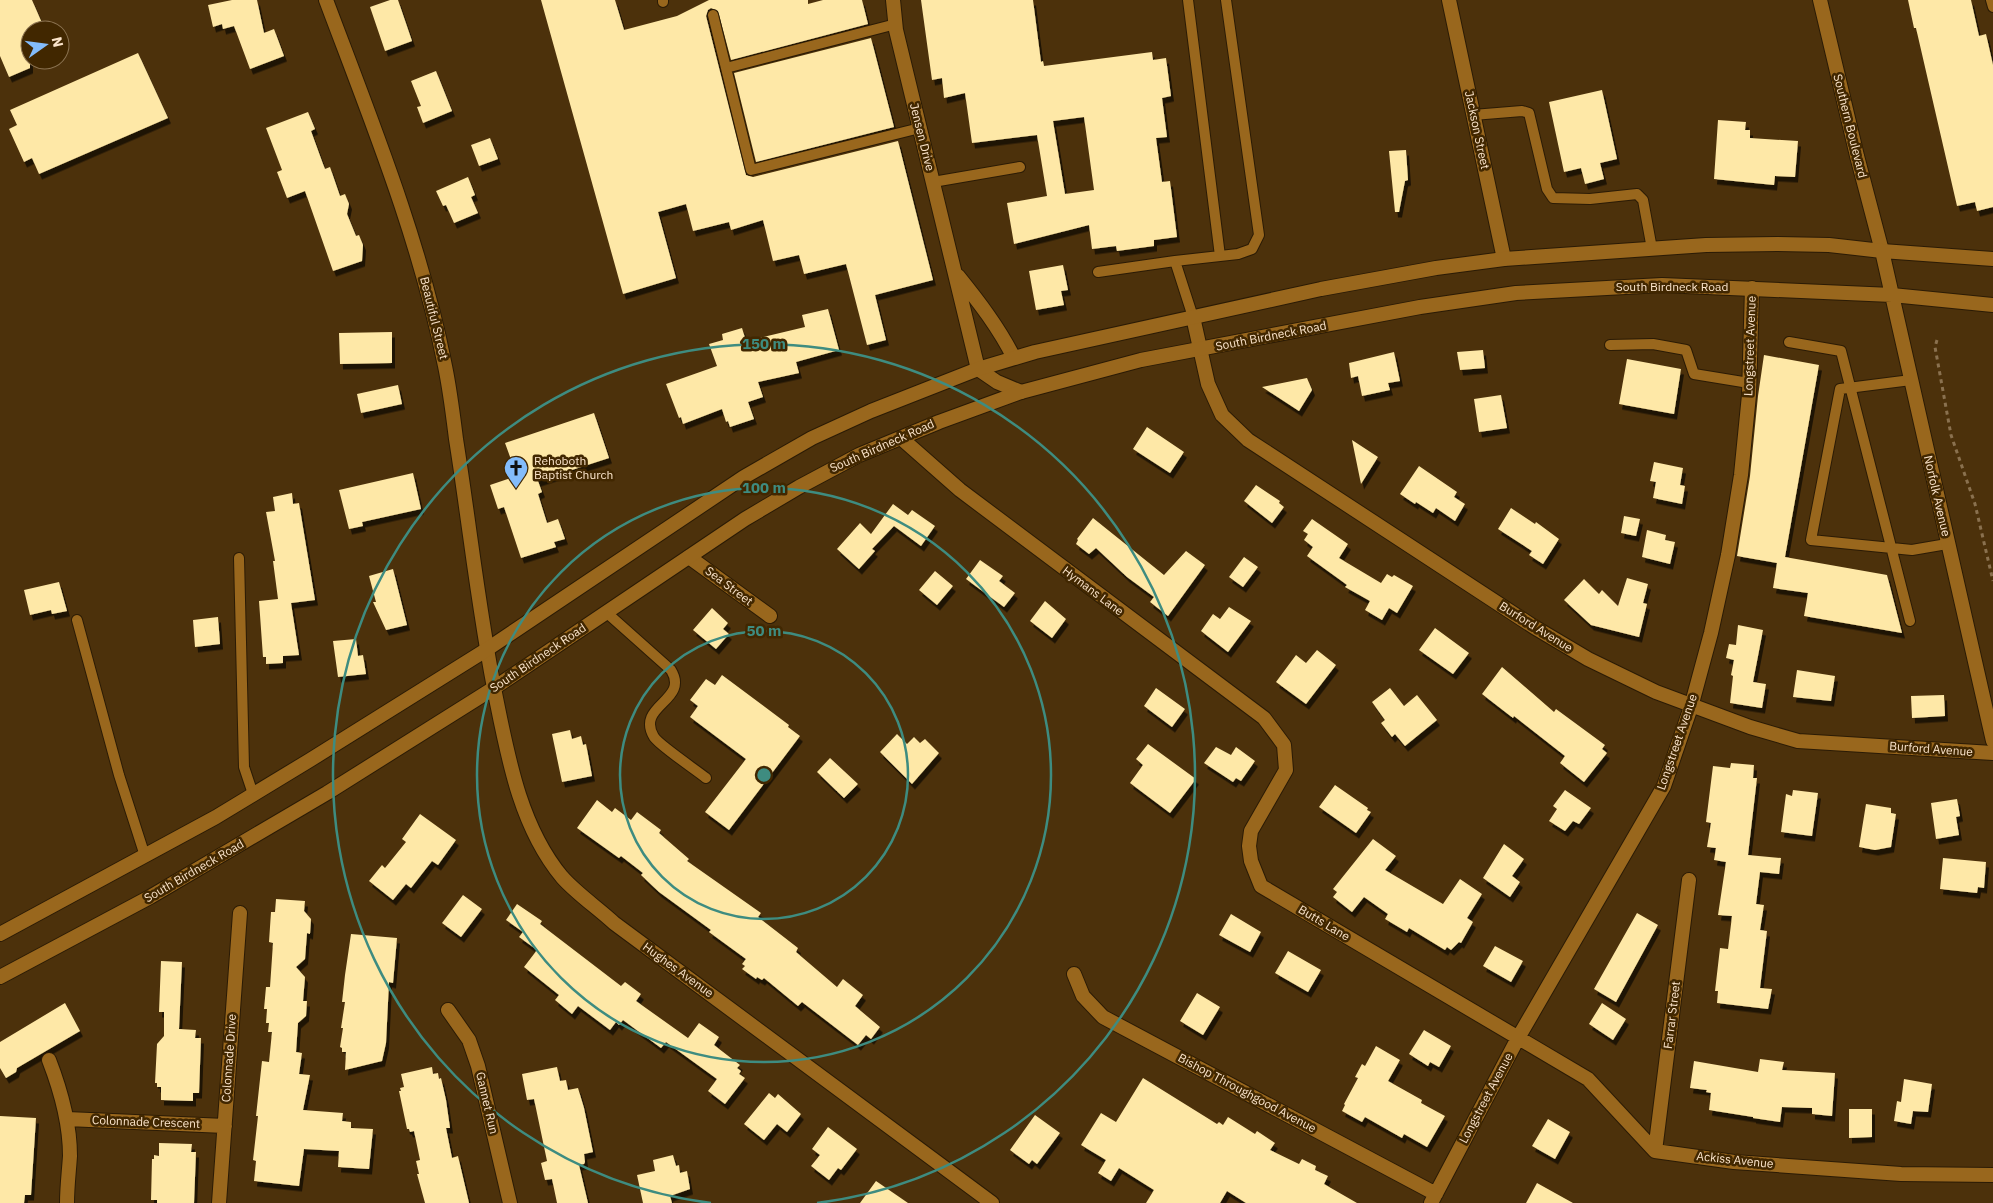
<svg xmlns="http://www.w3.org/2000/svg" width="1993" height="1203" font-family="'IBM Plex Sans',sans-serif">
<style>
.building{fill:#fee8a7;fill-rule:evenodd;filter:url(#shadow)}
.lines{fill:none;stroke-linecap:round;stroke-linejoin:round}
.service-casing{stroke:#2b1b05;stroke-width:12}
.minor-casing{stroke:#2b1b05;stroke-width:16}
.secondary-casing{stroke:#2b1b05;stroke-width:16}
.path{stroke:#8a714f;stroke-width:3;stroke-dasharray:4 4;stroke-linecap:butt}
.service{stroke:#99671d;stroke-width:10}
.minor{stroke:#99671d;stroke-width:14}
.secondary{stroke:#99671d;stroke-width:14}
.ring{fill:none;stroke:#3e8c80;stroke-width:2.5}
.labels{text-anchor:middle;stroke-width:5;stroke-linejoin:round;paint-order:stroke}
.street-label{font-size:12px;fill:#fbe4ca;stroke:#412700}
.poi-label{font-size:12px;fill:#fbe4ca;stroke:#412700;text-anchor:start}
.centre{fill:#3e8c80;stroke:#412700;stroke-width:2.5}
.ring-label{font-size:15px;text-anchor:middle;font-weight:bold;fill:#3e8c80;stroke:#412700;stroke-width:5;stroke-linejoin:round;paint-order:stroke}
</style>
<defs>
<filter id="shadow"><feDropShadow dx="3" dy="5.5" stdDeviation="0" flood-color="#0009"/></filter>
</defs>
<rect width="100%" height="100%" fill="#4c310b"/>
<path class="building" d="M0,0H32L45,30H30V68L9,77L0,56Z
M232,0H257L264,33L274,29L284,56L250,69L234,26L223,29L222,24L213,27L208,5Z
M390,0H398L412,41L385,51L370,7Z
M541,0H615L624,30L677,16L709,0H808V4L823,0H862L868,24L731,60L718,11L711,8L708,10L706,16L746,175L753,177L898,141L933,280L875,295L886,340L867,345L846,264L804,274L799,255L773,261L763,220L731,230L729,222L693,231L686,204L658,212L676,278L623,294Z
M921,0H1033L1041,62L1043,61L1044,66L1152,52L1153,60L1166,58L1171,96L1162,98L1167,137L1156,138L1162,182L1170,181L1177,237L1154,240V246L1117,251L1116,246L1092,249L1089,225L1014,244L1007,203L1047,196L1037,135L972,143L965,93L944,98L942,78L932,80ZM1084,117L1094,190L1065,194L1053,121Z
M1908,0H1971L1979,36L1986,34L1993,65V207L1977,211L1975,202L1957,206L1916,28H1914Z
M871,38L894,127L756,162L734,73Z
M138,53L168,118L39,174L32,158L24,162L9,129L17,125L10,110Z
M436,71L452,111L423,123L417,107L421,106L411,81Z
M1602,90L1617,159L1600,163L1604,179L1585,184L1581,168L1564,172L1549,102Z
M308,112L315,129L311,131L323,164L325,169L330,167L340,196L345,194L349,204L347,214L356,236L359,235L363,245L362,261L333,271L305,191L287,198L277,172L282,170L266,128Z
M1718,120L1746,122L1745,130H1750V138L1798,141L1795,177L1775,176L1774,185L1714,179Z
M490,138L498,159L479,166L471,145Z
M1406,150L1408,180L1405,181L1399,212H1395L1389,151Z
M468,177L475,195L471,197L478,213L454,223L446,205L443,206L436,191Z
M1063,265L1068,290L1061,291L1064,305L1036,310L1029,271Z
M828,309L839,350L796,362L799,373L758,382L763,397L748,402L754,419L730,427L728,421L726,422L722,409L683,424L681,417L679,418L666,384L717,366L709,344L723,340L722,334L742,328L746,341L805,327L802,315Z
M392,332V363L340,364L339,333Z
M1483,350L1485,368L1460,370L1457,352Z
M1394,352L1400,381L1388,383L1390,390L1362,396L1358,376L1351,378L1349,363Z
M1764,355L1819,365L1785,557L1887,575L1902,633L1804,616L1808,593L1773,588L1777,563L1737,556L1750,476L1758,396Z
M1627,359L1681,369L1674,414L1619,404Z
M1307,378L1312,390L1299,411L1262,387Z
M398,385L402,404L361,413L357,394Z
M1501,395L1507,428L1479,432L1474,399Z
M594,413L609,458L538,481L542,492L538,494L547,523L558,519L565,539L554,542L556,547L521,558L504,507L498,509L490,485L517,476L505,443Z
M1147,427L1184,452L1170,473L1133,449Z
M1352,440L1378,457L1361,484Z
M1654,462L1683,468L1680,485L1685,486L1682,504L1653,498L1656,482L1650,481Z
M1419,466L1457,492L1454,497L1465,504L1455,521L1436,508L1433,513L1416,502L1415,504L1400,494Z
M413,473L421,509L362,522L363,526L349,529L339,490Z
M1256,485L1280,501L1279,503L1284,507L1272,523L1244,501Z
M292,493L293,504L299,503L315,600L291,603L299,655L283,656V663L266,664V657H263L259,601L278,599L273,561H275L266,512L275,511L273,497Z
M893,504L908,515L912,510L935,526L921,546L894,526L872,549L875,551L859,569L837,549L860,523L871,534Z
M1511,508L1535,524L1536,522L1559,539L1543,564L1529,555L1532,551L1498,529Z
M1624,516L1640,519L1636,536L1621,533Z
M1093,518L1164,575L1186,551L1205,565L1168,616L1150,602L1154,597L1127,577L1096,548L1089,554L1076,544L1078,540L1077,539Z
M1312,519L1348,544L1339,558L1381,583L1387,574L1392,577L1394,575L1413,586L1397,613L1389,608L1382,620L1365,610L1370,601L1345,587L1347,585L1343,582L1307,556L1313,547L1304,540L1308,534L1303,531Z
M1647,530L1666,535L1665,540L1675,542L1670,564L1642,557Z
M1244,557L1258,567L1243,587L1229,577Z
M980,560L1003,576L999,581L1015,593L1004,607L966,579Z
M393,569L407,625L386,630L373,602H376L369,576Z
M935,571L953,586L937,605L919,590Z
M1627,578L1648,584L1643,603L1647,604L1639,637L1591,625L1564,600L1584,579L1599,594L1602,590L1618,606Z
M59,582L67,611L52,614L51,610L30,615L24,590Z
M1045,601L1066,619L1052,638L1030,621Z
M1229,607L1251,621L1228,652L1201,631L1213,614L1220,619Z
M712,608L728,623L723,629L729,634L716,649L693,630Z
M218,617L220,644L195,647L193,620Z
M1738,625L1763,630L1753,682L1766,684L1762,708L1730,703L1733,676L1731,675L1734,660L1726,658L1729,644L1736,645Z
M1435,628L1469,653L1453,674L1419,650Z
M356,639L358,656L363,655L366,674L338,677L333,641Z
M1317,650L1336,665L1306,704L1276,682L1296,655L1306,663Z
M1502,667L1554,712L1556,709L1605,745L1602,749L1607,753L1584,782L1560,763L1565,756L1514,716L1513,718L1482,694Z
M1797,670L1835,676L1831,701L1793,697Z
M722,675L789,725L788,727L800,736L729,830L705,812L746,759L690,717L698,706L690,700L706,679L715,685Z
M1156,688L1185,709L1172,727L1144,706Z
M1390,688L1404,706L1417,695L1437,720L1405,746L1395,734L1392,737L1381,723L1385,720L1372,702Z
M1944,695L1945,716L1912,718L1911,696Z
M570,730L572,739L581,736L583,745L586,744L592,776L562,782L552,734Z
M897,734L907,744L914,737L920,743L925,739L939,753L912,784L880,752Z
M1148,744L1196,779L1170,813L1130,783L1143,765L1136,759Z
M1216,747L1231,755L1236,747L1255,761L1241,781L1236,778L1233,782L1204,763Z
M830,758L858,784L844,798L817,772Z
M1731,763L1754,765L1753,778H1757L1748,855L1781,858L1779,874L1760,872L1756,904L1764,905L1760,930L1767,931L1760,988L1772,989L1768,1009L1717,1003L1718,991H1715L1720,948L1728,949L1732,916L1718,915L1726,862L1714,860L1716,848L1707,847L1711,823L1706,822L1713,766L1730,768Z
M1335,785L1368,808L1367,810L1371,812L1356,833L1319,807Z
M1565,790L1591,808L1579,824L1573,821L1565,831L1549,821L1557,809L1553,806Z
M1793,790L1818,793L1812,836L1781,832L1786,794L1792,796Z
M1957,799L1960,816L1956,817L1959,835L1936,839L1931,803Z
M597,800L612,812L615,808L631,820L637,812L661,830L659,833L689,859L687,861L761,913L758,917L798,948L796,952L837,987L843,979L863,995L855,1006L880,1027L871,1039L866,1035L858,1045L802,1002L798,1006L764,978L762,980L757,977L756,979L742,969L745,966L742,964L746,959L709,932L711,930L659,892L641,875L643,873L621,856L619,858L577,828Z
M1866,804L1891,808V813L1896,814L1891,847L1875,850L1859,847Z
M420,814L456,840L438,865L432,861L411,888L406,884L393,900L369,881L382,865L385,868L406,842L402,839Z
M1373,839L1396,856L1385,870L1443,904L1460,879L1482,894L1467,918L1473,922L1461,943L1459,942L1451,950L1447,947L1445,950L1409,928L1407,932L1385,919L1388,914L1364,897L1352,912L1333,897L1337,892L1333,889Z
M1504,844L1524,859L1512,876L1520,882L1510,897L1483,878Z
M1943,858L1986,862L1984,888L1978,887L1977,893L1940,889Z
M463,895L482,909L461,937L442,923Z
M276,899L305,901L304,911L311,919L310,934L307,933L305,959L296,967L305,977L303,1001H307L306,1016L298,1023L296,1052L302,1053L299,1074L310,1075L303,1110L343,1113L342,1121L351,1122V1128L373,1129L369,1169L338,1167L339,1151L304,1149L299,1186L254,1181L256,1161L253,1160L258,1116H256L262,1061L269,1062L272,1032H268L269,1023H266L267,1009H264L266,987H270L273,943L269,942L271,912H275Z
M517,904L542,921L540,924L621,986L625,982L641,994L636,1001L688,1038L699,1023L719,1037L714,1045L740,1065L737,1068L741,1071L739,1074L745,1078L725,1104L708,1091L717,1079L666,1042L661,1048L623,1020L619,1025L616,1022L610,1030L578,1006L572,1014L555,1000L559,995L524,967L537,950L519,937L523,932L506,920Z
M1637,913L1658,925L1616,1002L1594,989Z
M1231,914L1261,932L1250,952L1219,935Z
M351,934L397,938L393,983L389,982L386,1043L382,1061L345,1070L346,1052H342V1048L340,1047L343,1028H341L345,1002H342L345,975Z
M1495,946L1523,961L1511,982L1483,966Z
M1288,951L1321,970L1308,992L1275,973Z
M161,961L182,962L179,1029L196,1030L195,1038H201L199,1093H193V1101L161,1100V1087H157V1083H155L157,1044L164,1036V1012H159Z
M1197,993L1220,1007L1203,1035L1180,1021Z
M65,1003L80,1031L17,1068L16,1072L6,1078L0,1068V1042Z
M1602,1003L1626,1019L1613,1040L1589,1024Z
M1424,1030L1451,1046L1439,1067L1430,1062L1428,1066L1409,1054Z
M1376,1046L1400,1060L1388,1081L1422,1100L1421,1103L1445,1116L1427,1147L1404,1134L1402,1138L1365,1117L1362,1122L1342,1111L1345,1105L1344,1104L1358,1078L1355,1077L1362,1064L1365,1066Z
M1760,1059L1784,1062L1782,1070L1835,1073L1832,1116L1812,1114V1108L1782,1107L1780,1122L1753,1118V1117L1709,1110L1711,1093L1706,1092L1707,1090L1690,1088L1694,1061L1758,1072Z
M432,1067L433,1074L438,1073L439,1079L441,1078L446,1100L450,1128H446L452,1158L458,1156L469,1203H425L417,1174H419L416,1161L420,1160L414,1131L410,1132L409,1129H407L399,1091H401L400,1088L404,1087L401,1074Z
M557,1067L560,1081L566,1080L568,1090L578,1088L584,1108L593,1152L584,1154L585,1162L584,1164L579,1165L588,1203H557L552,1179L545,1180L541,1163L547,1161L534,1099L527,1100L522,1074Z
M1143,1078L1217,1124L1219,1122L1223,1125L1228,1117L1255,1134L1257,1131L1275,1143L1270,1150L1299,1164L1302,1159L1316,1166L1315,1170L1328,1176L1324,1184L1357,1203H1246L1227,1191L1220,1203H1146L1154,1190L1119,1168L1111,1181L1098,1173L1106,1160L1081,1145L1101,1113L1116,1122Z
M1904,1079L1932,1084L1928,1112L1913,1111L1911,1124L1894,1121L1897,1101L1901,1102Z
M769,1093L775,1098L778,1094L801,1114L787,1132L777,1124L764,1140L744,1124Z
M1849,1109H1872V1137L1849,1138Z
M1035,1115L1060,1133L1037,1164L1032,1160L1029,1164L1010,1150Z
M0,1116L36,1118L31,1195H25L24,1203H0Z
M1548,1119L1570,1132L1555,1159L1532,1146Z
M828,1127L857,1149L841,1170L838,1168L829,1180L811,1166L820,1155L812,1149Z
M159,1143L192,1144L191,1152H196L194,1203H157V1200H151L152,1159H154V1155L159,1156Z
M673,1155L676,1166L679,1165L680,1173L687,1171L690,1189L670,1196L672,1203H643L637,1175L655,1171L653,1160Z
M876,1181L908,1203H860Z
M1537,1183L1573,1203H1526Z"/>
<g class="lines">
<g class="service-casing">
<path id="service" d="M663,0V2
M1188,0L1220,256
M1991,0L1993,7
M713,15L751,170L920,128
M726,68L896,24
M1473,115L1522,111L1529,113L1547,189L1553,198L1590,199L1637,194L1643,200L1652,249
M933,182L1020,167
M1175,261L1238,254L1252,249L1259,235L1226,0
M1098,272L1175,261L1193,317
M1789,342L1841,351L1910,621
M1610,345L1653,344L1686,350L1694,374L1749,383
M1911,380L1840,389L1811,540L1912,550L1947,544
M239,558L244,767L253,794
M607,613L671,670C690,701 635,705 654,737C659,745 696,770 706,778
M77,620L119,775L145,856"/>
</g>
<g class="minor-casing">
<path id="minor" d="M326,0C371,120 420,240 445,366C450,390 453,415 456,439C470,527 479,616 497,703C509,763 522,829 562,877C577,894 598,908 614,923L992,1203
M893,0L896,30L978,369L997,382L1021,392
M1449,0L1504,259
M1820,0L1857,156L1882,251
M958,276C979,302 999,328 1014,358
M1193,317L1208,384L1222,415L1248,440L1534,627L1588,659L1656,692L1750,727L1798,741L1993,753
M901,438L960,490L1264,718L1284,745L1286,770L1251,831L1249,846L1251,861L1261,886L1588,1079L1655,1151L1734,1162L1901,1174L1993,1175
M689,557L770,616
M1074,974L1083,996L1103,1017L1436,1194
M448,1010L469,1040L478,1066L510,1203
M49,1060C61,1091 70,1122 70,1156C69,1171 67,1187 67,1203
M67,1119L225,1126
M1655,1151L1689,880
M219,1203L240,913
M1431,1203L1518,1038L1664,786L1691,707L1711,633L1728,555L1741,475L1749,395L1752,288"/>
</g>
<g class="secondary-casing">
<path id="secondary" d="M1882,251L1993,741
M0,934L216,817L310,760L486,650L744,477L812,438L871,411L978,369L1035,352L1321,289L1436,268L1504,259L1706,245L1777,244L1829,245L1882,251L1993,259
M0,977L150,897L327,793L494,688L745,519L799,487L859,455L939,422L1021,392L1141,360L1420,307L1516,293L1662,285L1892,295L1993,305"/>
</g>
<path class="path" d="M1937,340L1935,347L1951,435L1975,504L1993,581"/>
<use href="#service" class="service"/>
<use href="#minor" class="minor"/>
<use href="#secondary" class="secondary"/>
</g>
<g class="ring">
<circle cx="764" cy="775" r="144"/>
<circle cx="764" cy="775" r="287"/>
<path d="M711 1203A431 431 0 1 1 817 1203"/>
</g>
<defs>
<g id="church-pin" transform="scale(1.25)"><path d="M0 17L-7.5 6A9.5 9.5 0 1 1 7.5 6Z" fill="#83bcfb" stroke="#412700"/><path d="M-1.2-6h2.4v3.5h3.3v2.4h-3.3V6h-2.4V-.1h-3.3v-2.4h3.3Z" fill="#111"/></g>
</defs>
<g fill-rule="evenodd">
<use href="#church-pin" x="516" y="468"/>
</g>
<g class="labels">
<g class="street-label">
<text transform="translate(1850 126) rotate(76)" y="4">Southern Boulevard</text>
<text transform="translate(1477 130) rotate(78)" y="4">Jackson Street</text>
<text transform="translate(922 137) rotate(76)" y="4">Jensen Drive</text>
<text x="1672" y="291">South Birdneck Road</text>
<text transform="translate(434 318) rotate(76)" y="4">Beautiful Street</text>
<text transform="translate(1271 336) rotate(-11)" y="4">South Birdneck Road</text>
<text transform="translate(1750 346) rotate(-88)" y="4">Longstreet Avenue</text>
<text transform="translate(882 446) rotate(-24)" y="4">South Birdneck Road</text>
<text transform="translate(1937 496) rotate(77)" y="4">Norfolk Avenue</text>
<text transform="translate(729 586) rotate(37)" y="4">Sea Street</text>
<text transform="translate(1093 591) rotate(37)" y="4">Hymans Lane</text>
<text transform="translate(1536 627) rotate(32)" y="4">Burford Avenue</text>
<text transform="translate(538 658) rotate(-34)" y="4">South Birdneck Road</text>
<text transform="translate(1677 742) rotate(-71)" y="4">Longstreet Avenue</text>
<text transform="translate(1931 749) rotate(4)" y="4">Burford Avenue</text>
<text transform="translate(194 871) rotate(-30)" y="4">South Birdneck Road</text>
<text transform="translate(1324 923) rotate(31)" y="4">Butts Lane</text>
<text transform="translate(678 970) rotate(36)" y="4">Hughes Avenue</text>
<text transform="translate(1672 1015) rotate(-83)" y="4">Farrar Street</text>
<text transform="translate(229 1058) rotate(-86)" y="4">Colonnade Drive</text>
<text transform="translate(1247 1093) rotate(28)" y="4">Bishop Throughgood Avenue</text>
<text transform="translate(1486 1098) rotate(-62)" y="4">Longstreet Avenue</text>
<text transform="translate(487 1103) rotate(77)" y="4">Gannet Run</text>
<text transform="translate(146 1122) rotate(2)" y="4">Colonnade Crescent</text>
<text transform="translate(1735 1160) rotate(6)" y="4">Ackiss Avenue</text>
</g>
<g class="poi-label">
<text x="534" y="465">Rehoboth<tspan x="534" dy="14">Baptist Church</tspan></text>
</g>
</g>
<circle cx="764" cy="775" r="8" class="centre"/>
<g class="ring-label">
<text x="764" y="349">150 m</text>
<text x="764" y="493">100 m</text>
<text x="764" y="636">50 m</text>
</g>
<g transform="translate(45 45) rotate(76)"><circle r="24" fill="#412700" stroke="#8b7351"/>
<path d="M0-4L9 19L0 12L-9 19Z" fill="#83bcfb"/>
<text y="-8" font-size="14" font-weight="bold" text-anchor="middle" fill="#fbe4ca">N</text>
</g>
</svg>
